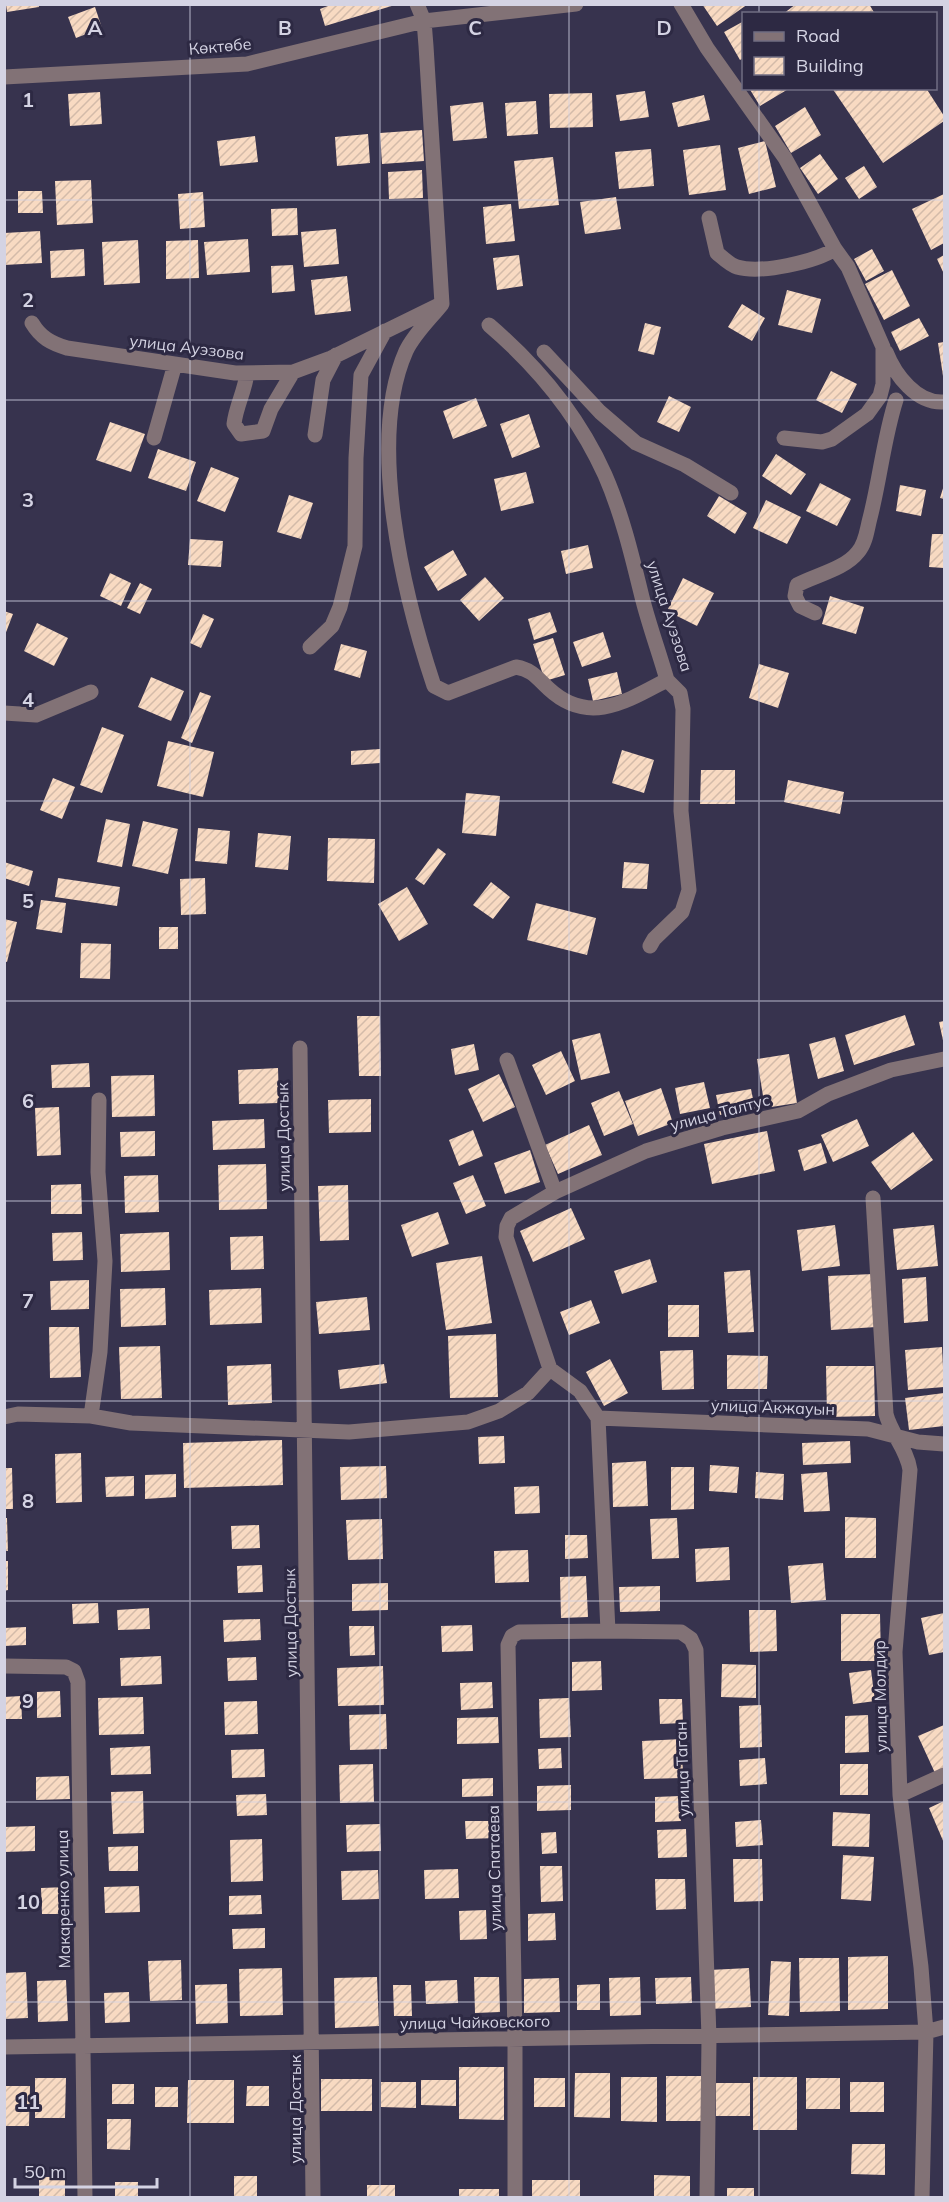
<svg xmlns="http://www.w3.org/2000/svg" width="949" height="2202" font-family="Mulish,sans-serif">
<style>
.building{fill:url(#building-hatch)}
.lines{fill:none;stroke-linecap:round;stroke-linejoin:round}
.minor{stroke:#827276;stroke-width:15}
.grid{fill:none;stroke:#d4d3e3;stroke-width:1.5;stroke-opacity:0.55}
.labels{text-anchor:middle;stroke-width:6;stroke-linejoin:round;paint-order:stroke}
.street-label{font-size:16px;fill:#d4d3e3;stroke:#2d2943}
.grid-label{font-size:20px;text-anchor:middle;font-weight:bold;fill:#d4d3e3;stroke:#2d2943;stroke-width:6;stroke-linejoin:round;paint-order:stroke}
</style>
<defs>
<pattern id="building-hatch" width="6" height="6" patternUnits="userSpaceOnUse" patternTransform="scale(1.5)"><rect width="6" height="6" fill="#f8dac2"/><path d="M-1 1l2-2M0 6l6-6M5 7l2-2" fill="none" stroke="#d3bba9"/></pattern>
</defs>
<rect width="100%" height="100%" fill="#37334e"/>
<path class="building" d="M6,4H39V7L7,12Z
M333,4H395V5L325,26L320,9Z
M702,4H748L717,26Z
M796,4H869L875,14H783Z
M95,7L102,28L76,38L68,17Z
M744,21V58L740,60L724,32Z
M749,88H790L760,106Z
M832,88H926L944,116V121L883,163Z
M645,91L649,117L620,121L616,95Z
M100,92L102,124L70,126L68,94Z
M592,93L593,127L550,128L549,94Z
M704,95L710,120L678,127L672,103Z
M536,101L538,134L507,136L505,103Z
M483,102L487,138L453,141L450,106Z
M805,107L821,135L791,153L775,126Z
M422,130L424,161L382,164L380,133Z
M368,134L370,163L337,166L335,137Z
M255,136L258,162L220,166L217,141Z
M765,141L776,187L749,194L738,148Z
M720,145L726,190L689,195L683,150Z
M651,149L654,186L619,189L615,152Z
M820,154L838,179L818,194L800,168Z
M553,157L559,205L519,209L514,161Z
M864,166L877,187L859,199L845,178Z
M422,170L423,198L389,199L388,172Z
M91,180L93,223L57,225L55,181Z
M18,191H42L43,213H18Z
M203,192L205,227L180,229L178,194Z
M944,194V243L931,250L912,209Z
M616,197L621,229L585,234L580,202Z
M511,204L515,241L486,244L483,207Z
M297,208L298,235L272,236L271,209Z
M336,229L339,264L304,267L301,232Z
M40,231L42,263L4,265V233Z
M248,239L250,272L207,275L204,242Z
M138,240L140,283L104,285L102,242Z
M198,240L199,278L166,279V241Z
M84,249L85,276L51,278L50,251Z
M872,249L884,271L866,281L854,259Z
M519,255L523,286L497,290L493,258Z
M944,255V274L937,259Z
M293,265L295,291L272,293L271,266Z
M892,270L910,306L884,320L865,284Z
M347,276L351,311L315,315L311,280Z
M787,290L821,299L812,333L778,325Z
M742,304L765,318L752,341L728,327Z
M919,318L929,336L900,351L891,332Z
M645,323L661,327L654,355L638,351Z
M944,342V376H943L938,343Z
M831,371L857,384L842,413L816,400Z
M669,396L691,407L679,432L657,422Z
M476,398L487,426L453,439L443,411Z
M529,414L540,447L512,458L500,424Z
M110,422L145,434L131,472L96,460Z
M158,449L196,462L186,491L148,478Z
M776,454L806,474L791,495L762,476Z
M211,467L239,478L225,512L197,501Z
M526,472L534,503L501,511L494,479Z
M820,483L851,499L837,526L806,511Z
M900,485L926,490L921,516L896,511Z
M944,485V499L940,498Z
M289,495L313,503L301,539L277,532Z
M719,496L747,513L735,534L707,516Z
M766,500L801,517L787,544L753,528Z
M932,534H944V568L929,567Z
M190,539L223,541L221,567L188,565Z
M588,545L593,568L566,574L561,551Z
M453,550L467,575L438,591L424,567Z
M110,573L131,583L121,606L100,596Z
M485,577L504,598L479,621L460,600Z
M683,578L714,593L697,626L667,611Z
M140,583L152,589L140,614L127,608Z
M830,596L864,607L856,634L822,624Z
M4,611L13,614L5,635H4Z
M550,612L557,632L534,640L528,619Z
M203,614L214,619L201,648L190,643Z
M37,623L68,638L54,666L24,651Z
M603,632L611,657L582,667L573,642Z
M553,638L565,675L545,681L533,644Z
M341,644L367,651L360,678L334,670Z
M759,664L789,673L778,708L749,698Z
M617,672L622,694L593,701L588,679Z
M151,677L184,691L171,721L138,707Z
M200,692L211,696L192,743L181,738Z
M102,727L124,735L102,793L80,785Z
M168,741L214,752L203,797L157,786Z
M380,749V763L351,765V751Z
M622,750L654,760L644,793L612,783Z
M701,770H735V804H700Z
M53,778L75,787L62,819L40,810Z
M788,780L844,792L840,814L784,802Z
M466,793L500,796L496,836L462,833Z
M106,819L130,824L122,867L97,862Z
M143,821L178,829L168,874L132,866Z
M198,828L230,831L227,864L195,861Z
M258,833L291,836L288,870L255,867Z
M328,838L375,839L374,883L327,881Z
M438,848L446,854L424,885L415,879Z
M4,862L33,871L29,886L4,878Z
M624,862L649,864L647,889L622,888Z
M58,878L120,887L117,906L55,897Z
M205,878L206,914L181,915L180,879Z
M491,882L510,897L493,919L473,905Z
M407,887L428,924L399,941L378,904Z
M41,900L66,903L62,933L36,929Z
M536,903L596,918L587,955L527,940Z
M4,919L17,922L7,962L4,961Z
M159,927H178V949H159Z
M81,943L111,944L110,979L80,978Z
M905,1015L915,1045L854,1065L845,1035Z
M357,1016H380L381,1076H359Z
M944,1021V1045L939,1022Z
M600,1033L610,1073L581,1080L572,1040Z
M835,1037L844,1071L818,1079L809,1044Z
M474,1044L479,1070L455,1075L451,1049Z
M561,1051L575,1081L546,1095L532,1065Z
M789,1054L797,1103L765,1108L757,1059Z
M89,1063L90,1087L52,1088L51,1065Z
M278,1068L279,1103L239,1104L238,1070Z
M499,1074L515,1107L483,1122L468,1089Z
M154,1075L155,1116L112,1117L111,1076Z
M704,1082L710,1108L680,1114L675,1088Z
M661,1088L673,1123L638,1136L625,1101Z
M751,1089L755,1109L720,1115L716,1095Z
M619,1091L633,1124L604,1136L591,1103Z
M371,1099V1132L329,1133L328,1100Z
M59,1107L61,1155L37,1156L35,1108Z
M264,1119L265,1148L213,1150L212,1121Z
M857,1119L869,1146L833,1162L821,1135Z
M589,1125L602,1155L558,1174L545,1145Z
M473,1130L483,1156L459,1166L449,1140Z
M155,1131V1156L121,1157L120,1132Z
M767,1131L775,1171L712,1184L704,1144Z
M913,1132L933,1160L891,1190L871,1162Z
M821,1143L827,1163L804,1171L798,1150Z
M530,1150L540,1182L505,1194L494,1163Z
M266,1164L267,1209L219,1210L218,1165Z
M158,1175L159,1212L125,1213L124,1176Z
M473,1175L486,1206L466,1214L453,1183Z
M81,1184L82,1214H51V1185Z
M348,1185L349,1240L320,1241L318,1186Z
M571,1208L585,1239L533,1262L520,1231Z
M438,1212L449,1244L412,1257L401,1225Z
M835,1225L840,1266L802,1271L797,1230Z
M934,1225L938,1266L897,1270L893,1229Z
M82,1232L83,1260L53,1261L52,1233Z
M169,1232L170,1270L121,1272L120,1234Z
M263,1236L264,1269L231,1270L230,1237Z
M482,1256L492,1323L446,1330L436,1263Z
M650,1259L657,1282L622,1294L614,1271Z
M750,1270L754,1332L728,1333L724,1272Z
M873,1274L876,1327L831,1330L828,1276Z
M926,1277L928,1321L904,1323L902,1279Z
M89,1280V1309L51,1310L50,1281Z
M165,1288L166,1325L121,1327L120,1289Z
M261,1288L262,1323L210,1325L209,1290Z
M367,1297L370,1330L319,1334L316,1302Z
M591,1300L600,1323L569,1335L560,1312Z
M668,1305H699V1337H668Z
M49,1327H79L81,1377L50,1378Z
M496,1334L498,1397L450,1398L448,1336Z
M160,1346L162,1398L121,1399L119,1347Z
M942,1347L944,1387L908,1390L905,1350Z
M693,1350L694,1389L662,1390L660,1351Z
M727,1355L768,1356L767,1389H727Z
M610,1359L628,1393L604,1406L586,1372Z
M271,1364L272,1403L228,1405L227,1366Z
M384,1364L387,1383L340,1389L338,1370Z
M826,1366H874L875,1416L827,1417Z
M944,1393V1426L909,1430L905,1398Z
M504,1436L505,1463L479,1464L478,1437Z
M282,1440L283,1485L184,1488L183,1443Z
M850,1441L851,1463L803,1465L802,1443Z
M81,1453L82,1502L56,1503L55,1454Z
M646,1461L648,1506L613,1507L612,1463Z
M710,1465L739,1467L737,1493L709,1491Z
M386,1466L387,1498L341,1500L340,1467Z
M671,1467H694V1509L671,1510Z
M5,1468H12L13,1509H5Z
M756,1472L784,1474L783,1500L755,1498Z
M827,1472L830,1511L804,1512L801,1474Z
M176,1474V1497L145,1499V1475Z
M134,1476V1496L106,1497L105,1477Z
M539,1486L540,1513L515,1514L514,1487Z
M845,1517L876,1518V1558H845Z
M4,1518H7L8,1551H4Z
M677,1518L679,1558L652,1559L650,1519Z
M382,1519L383,1559L348,1560L346,1520Z
M259,1525L260,1548L232,1549L231,1526Z
M565,1535H587L588,1558L565,1559Z
M729,1547L730,1580L696,1582L695,1549Z
M528,1550L529,1582L495,1583L494,1551Z
M4,1561H8V1590L4,1591Z
M823,1563L826,1600L791,1603L788,1566Z
M262,1565L263,1592L238,1593L237,1566Z
M586,1576L588,1617L561,1618L560,1577Z
M388,1583V1610L352,1611V1584Z
M660,1586V1611L620,1612L619,1587Z
M98,1603L99,1623L73,1624L72,1604Z
M149,1608L150,1629L118,1630L117,1610Z
M749,1610H776L777,1651L750,1652Z
M944,1613V1652L929,1655L921,1618Z
M841,1614H880L881,1661H841Z
M260,1619L261,1640L224,1642L223,1620Z
M472,1625L473,1651L442,1652L441,1626Z
M349,1626H374L375,1655L350,1656Z
M26,1627V1645L4,1646V1628Z
M161,1656L162,1684L121,1686L120,1658Z
M256,1657L257,1680L228,1681L227,1658Z
M601,1661L602,1690L572,1691V1662Z
M722,1664L756,1665V1698L721,1697Z
M383,1666L384,1705L338,1706L337,1668Z
M871,1670L875,1701L853,1704L849,1673Z
M492,1682L493,1708L461,1710L460,1683Z
M60,1691L61,1717L37,1718V1692Z
M21,1696L22,1719H4V1697Z
M143,1697L144,1734L99,1735L98,1698Z
M569,1698L571,1737L540,1738L539,1699Z
M659,1699H682L683,1723L660,1724Z
M257,1701L258,1734L225,1735L224,1702Z
M761,1705L762,1747L740,1748L739,1706Z
M386,1714L387,1749L350,1750L349,1715Z
M868,1715L869,1752L845,1753V1716Z
M498,1717L499,1743L457,1744V1718Z
M944,1725V1769L935,1773L918,1736Z
M682,1739L683,1778L644,1779L642,1741Z
M150,1746L151,1774L111,1775L110,1748Z
M561,1748L562,1768L539,1769L538,1749Z
M264,1749L265,1777L232,1778L231,1750Z
M765,1758L767,1784L740,1786L739,1760Z
M373,1764L374,1802L340,1803L339,1765Z
M840,1764H868V1795H840Z
M69,1776L70,1799L36,1800V1777Z
M493,1778V1796L462,1797V1779Z
M571,1785V1810L537,1811V1786Z
M143,1791L144,1833L113,1834L111,1792Z
M266,1794L267,1815L237,1816L236,1795Z
M680,1796L681,1821L655,1822V1797Z
M944,1801V1843L929,1808Z
M833,1812L870,1814L869,1847L832,1846Z
M761,1820L763,1845L736,1847L735,1822Z
M465,1821H496L497,1838L466,1839Z
M380,1824L381,1851L347,1852L346,1825Z
M35,1826V1851L4,1852V1827Z
M686,1829L687,1857L658,1858L657,1830Z
M556,1832L557,1853L542,1854L541,1833Z
M262,1839L263,1881L231,1882L230,1840Z
M138,1846V1871H109L108,1847Z
M843,1855L874,1857L871,1901L841,1899Z
M733,1859H762L763,1901L734,1902Z
M540,1866H562L563,1901L541,1902Z
M458,1869L459,1898L425,1899L424,1870Z
M378,1870L379,1899L342,1900L341,1871Z
M655,1879H685L686,1909L656,1910Z
M139,1886L140,1912L105,1913L104,1887Z
M67,1887L68,1914H42L41,1888Z
M261,1895L262,1914L229,1915V1896Z
M486,1910L487,1939L460,1940L459,1911Z
M555,1913L556,1940L528,1941V1914Z
M265,1928V1948L233,1949L232,1929Z
M888,1956V2009L848,2010V1957Z
M799,1958H839L840,2011L800,2012Z
M181,1960L182,2000L150,2001L148,1961Z
M771,1961L791,1962L789,2016L768,2015Z
M282,1968L283,2015L240,2016L239,1969Z
M749,1968L751,2007L710,2009L709,1970Z
M26,1972L28,2018L4,2019V1973Z
M377,1977L379,2026L335,2028L334,1978Z
M474,1977H499L500,2012L475,2013Z
M640,1977L641,2015L610,2016L609,1978Z
M691,1977L692,2003L656,2004L655,1978Z
M559,1978L560,2012L524,2013V1979Z
M66,1980L68,2021L38,2022L37,1981Z
M457,1980L458,2003L426,2004L425,1981Z
M227,1984L228,2023L196,2024L195,1985Z
M600,1984V2010H577V1985Z
M393,1985H411L412,2016H394Z
M129,1992L130,2022L105,2023L104,1993Z
M459,2067H504V2120L459,2119Z
M575,2073H610V2118L574,2117Z
M666,2076H701V2121H666Z
M621,2077H657V2122L621,2121Z
M753,2077H797V2130H753Z
M35,2078H66L65,2118H35Z
M534,2078H565V2107H534Z
M806,2078H840V2109H806Z
M321,2079H372V2111H321Z
M188,2080H234V2123H187Z
M421,2080H456V2106L421,2105Z
M381,2082H416V2108L381,2107Z
M850,2082H884V2112H850Z
M716,2083H750V2116H716Z
M112,2084H134V2104H112Z
M4,2086H30L29,2126H4Z
M247,2086H269V2106H246Z
M155,2087H178V2107H155Z
M107,2119H131L130,2150L107,2149Z
M852,2144H885V2175L851,2174Z
M654,2175L690,2176V2198H654Z
M234,2176H257V2198H234Z
M39,2177H65V2198H39Z
M532,2180H580V2198H532Z
M115,2182H138V2198H115Z
M367,2185H395V2198H367Z
M727,2188H754V2198H727Z
M459,2189H499V2198H459Z"/>
<g class="lines">
<path class="minor" d="M417,4L424,21L426,46L442,304C430,319 414,334 406,351C366,441 404,596 434,686L448,693L516,667C533,670 537,678 549,689C589,726 627,701 667,680
M681,4L707,48L785,158L835,249L848,267L883,347V384L880,396L867,414L832,439L822,442L784,438
M4,77L247,64L424,21L576,4
M709,218L717,253C723,258 730,265 737,267C761,274 815,262 835,249
M32,323C41,338 51,343 67,348L235,373L293,372L331,358L439,305
M489,325C537,366 579,417 605,475C622,514 632,556 642,597C649,625 659,652 667,680L680,693L683,709L681,811L689,890L682,912L654,939L650,946
M544,352L600,412L636,443L685,465L731,493
M886,352C895,375 917,404 944,402
M247,373C245,391 236,406 234,424L241,434L263,431L271,409L293,372
M315,435L323,380L336,355
M154,438L175,364
M815,613L800,606L795,596L797,585C816,575 845,569 858,552C866,543 867,529 870,518C880,479 884,437 896,400
M310,647L332,626L340,607L355,546L356,458L361,375L385,331
M4,713L36,715L91,692
M300,1048L313,2198
M507,1060L555,1192
M873,1198L886,1414C891,1434 907,1449 910,1470L895,1652L900,1795L921,1967L926,2032L922,2198
M91,1416L100,1352L105,1261L98,1172L99,1100
M4,1417L18,1414L91,1416L131,1423L349,1432L468,1422L499,1411L528,1393L550,1369
M598,1418L608,1631L681,1632L691,1639L696,1650L709,2038L707,2198
M598,1418L580,1391L550,1369L506,1237L507,1226L511,1218L555,1192L646,1151L722,1128L798,1111L828,1094L891,1070L944,1059
M598,1418L868,1429L918,1442L944,1444
M4,1666L66,1667L74,1671L78,1682L85,2198
M900,1795L944,1775
M4,2047L926,2032L944,2027
M515,2198V2040L508,1645L512,1636L519,1632L608,1631"/>
</g>
<path class="grid" d="M190,4V2198M380,4V2198M569,4V2198M759,4V14M759,88V2198M4,200H944M4,400H944M4,601H944M4,801H944M4,1001H944M4,1201H944M4,1401H944M4,1601H944M4,1802H944M4,2002H944"/>
<g class="labels">
<g class="street-label">
<text transform="translate(220 46) rotate(-5)" y="6">Көктөбе</text>
<text transform="translate(187 347) rotate(7)" y="6">улица Ауэзова</text>
<text transform="translate(670 616) rotate(72)" y="6">улица Ауэзова</text>
<text transform="translate(720 1112) rotate(-15)" y="6">улица Талтус</text>
<text transform="translate(283 1137) rotate(-91)" y="6">улица Достык</text>
<text transform="translate(773 1407) rotate(2)" y="6">улица Акжауын</text>
<text transform="translate(290 1623) rotate(-91)" y="6">улица Достык</text>
<text transform="translate(880 1696) rotate(-91)" y="6">улица Молдир</text>
<text transform="translate(682 1769) rotate(-92)" y="6">улица Таган</text>
<text transform="translate(494 1868) rotate(-91)" y="6">улица Спатаева</text>
<text transform="translate(63 1899) rotate(-91)" y="6">Макаренко улица</text>
<text transform="translate(475 2022) rotate(-1)" y="6">улица Чайковского</text>
<text transform="translate(295 2109) rotate(-90)" y="6">улица Достык</text>
</g>
</g>
<g class="grid-label">
<text x="95" y="35">A</text>
<text x="285" y="35">B</text>
<text x="475" y="35">C</text>
<text x="664" y="35">D</text>
<text x="28" y="107">1</text>
<text x="28" y="307">2</text>
<text x="28" y="507">3</text>
<text x="28" y="707">4</text>
<text x="28" y="908">5</text>
<text x="28" y="1108">6</text>
<text x="28" y="1308">7</text>
<text x="28" y="1508">8</text>
<text x="28" y="1708">9</text>
<text x="28" y="1909">10</text>
<text x="28" y="2109">11</text>
</g>
<rect width="949" height="2202" fill="none" stroke="#d4d3e3" stroke-width="12"/>
<rect x="742" y="12" width="195" height="78" fill="#2d2943" stroke="#706d83" stroke-width="1.5"/>
<rect x="754" y="32" width="30" height="9" fill="#827276" stroke="#706d83" stroke-width="1.5"/>
<text x="796" y="42" font-size="18" fill="#d4d3e3">Road</text>
<rect x="754" y="57" width="30" height="18" fill="url(#building-hatch)" stroke="#706d83" stroke-width="1.5"/>
<text x="796" y="72" font-size="18" fill="#d4d3e3">Building</text>
<path d="M15 2178v9h142v-9" fill="none" stroke="#d4d3e3" stroke-width="3"/>
<text x="24" y="2178" font-size="18" fill="#d4d3e3" stroke="#2d2943" stroke-width="4.5" paint-order="stroke">50 m</text>
</svg>
